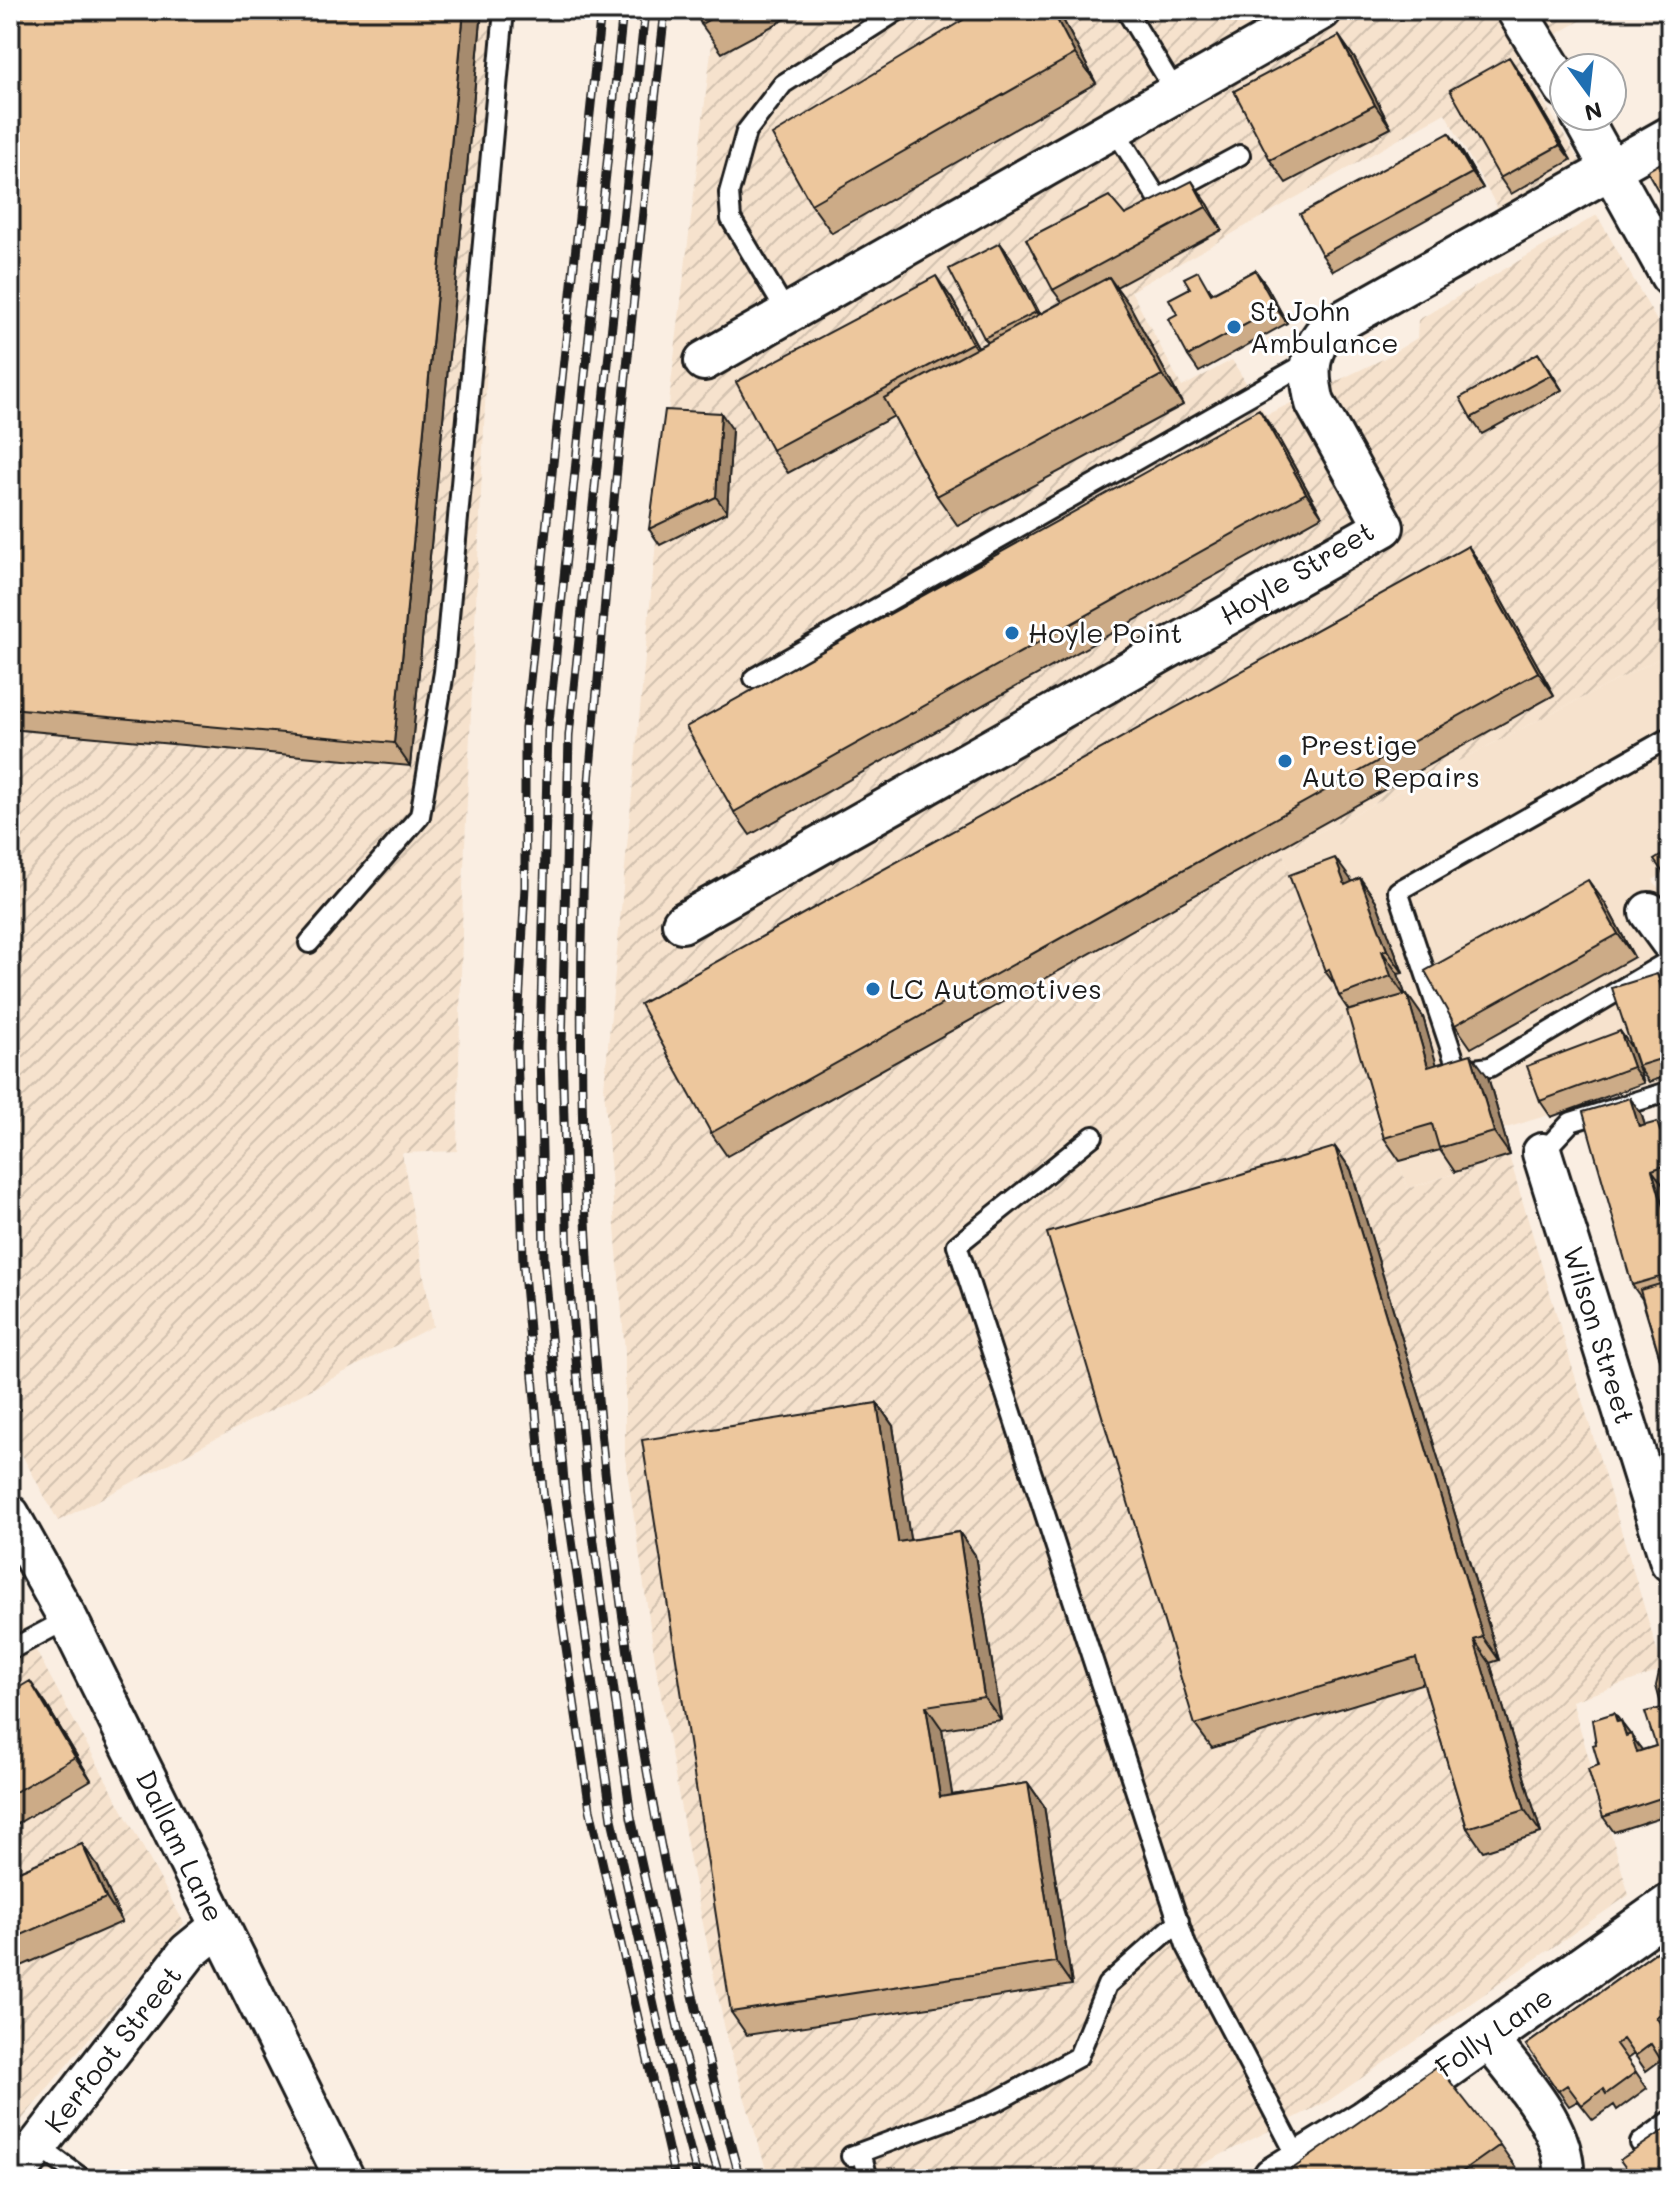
<svg xmlns="http://www.w3.org/2000/svg" width="1680" height="2189" font-family="Mali,sans-serif">
<style>
.built{fill:#f6e2cd}
.industrial{fill:url(#industrial-furrows)}
.lines{fill:none;stroke-linecap:round;stroke-linejoin:round}
.lane-casing{stroke:#1c1c1c;stroke-width:24}
.street-casing{stroke:#1c1c1c;stroke-width:44}
.secondary-casing{stroke:#1c1c1c;stroke-width:50}
.lane{stroke:#fff;stroke-width:18}
.street{stroke:#fff;stroke-width:38}
.secondary{stroke:#fff;stroke-width:44}
.rail-casing{stroke:#1c1c1c;stroke-width:9}
.rail{stroke:#fff;stroke-width:6;stroke-dasharray:18;stroke-linecap:butt}
.wall{fill:#ccab87;stroke:#1c1c1c;stroke-width:2}
.shaded-wall{fill:#a68b6e;stroke:#1c1c1c;stroke-width:2}
.building{fill:#edc79d;stroke:#1c1c1c;stroke-width:2}
.poi-dot{fill:#1f6fb2;stroke:#fff;stroke-width:3}
.labels{text-anchor:middle;stroke-width:6;stroke-linejoin:round;paint-order:stroke}
.poi-label{font-size:28px;fill:#1c1c1c;stroke:#fff;text-anchor:start}
.street-label{font-size:28px;fill:#1c1c1c;stroke:#fff}
</style>
<defs>
<pattern id="industrial-furrows" width="10" height="10" patternUnits="userSpaceOnUse" patternTransform="scale(2)"><rect width="10" height="10" fill="#f6e2cd"/><path d="M-1 1l2-2M0 10L10 0M9 11l2-2" fill="none" stroke="#d2c1af"/></pattern>
</defs>
<rect width="100%" height="100%" fill="#faeee2"/>
<filter id="ink" filterUnits="userSpaceOnUse"><feTurbulence type="fractalNoise" baseFrequency=".0125" numOctaves="2"/><feDisplacementMap in="SourceGraphic" scale="16" xChannelSelector="R" yChannelSelector="G"/><feConvolveMatrix kernelMatrix="1 2 1 2 8 2 1 2 1" color-interpolation-filters="sRGB"/></filter>
<g filter="url(#ink)">
<path class="built" d="M1670,653V869L1653,880L1670,905V1078L1503,1129L1510,1155L1407,1189L1365,1035L1353,1044L1282,851Z"/>
<path class="industrial" d="M10,10H503L463,888L457,1151L402,1153L433,1326L58,1521L10,1433Z
M716,10H1599L1517,57L1583,167L1501,214L1445,113L1131,291L1182,387L1232,360L1266,415L1383,359L1417,338L1418,320L1597,215L1670,344V653L1282,851L1353,1044L1365,1034L1407,1189L1509,1156L1663,1670L1572,1701L1629,1895L1328,2101L1173,2179H769L727,2039L691,1866L657,1673L625,1457V1352L604,1088L671,384Z
M10,1603L184,1923L10,2134Z"/>
<g class="lines">
<g class="lane-casing">
<path id="lane" d="M1126,10L1175,91
M1113,127L1158,199L1240,155
M788,315L731,219L729,193L746,132L783,84L899,10
M754,678L1310,361
M1670,737L1398,891L1458,1071L1490,1067L1670,960
M309,943L420,816L444,672L504,10
M1093,1136L957,1245L1186,1945L1301,2164
M1542,1153L1571,1122L1670,1091
M10,1650L68,1619
M1640,2143L1670,2121
M38,2146L83,2179
M861,2152L868,2179
M851,2156L995,2102L1078,2057L1107,1985L1179,1921"/>
</g>
<g class="street-casing">
<path id="street" d="M1516,10L1564,88
M1581,116L1670,276
M704,361L1322,10
M1649,912L1670,941
M682,923L1384,527L1315,403C1308,375 1307,350 1329,328L1670,136
M1542,1153L1670,1562
M10,1515L68,1619L345,2179
M1487,2037C1516,2076 1568,2127 1564,2179
M12,2179L188,1952L220,1926"/>
</g>
<g class="secondary-casing">
<path id="secondary" d="M1275,2179L1367,2122L1670,1907"/>
</g>
<use href="#lane" class="lane"/>
<use href="#street" class="street"/>
<use href="#secondary" class="secondary"/>
<g class="rail-casing">
<path id="rail" d="M601,10L525,728V886L517,1047L523,1261L543,1492L590,1809L675,2179
M623,10L548,731L540,1047L544,1259L565,1492L612,1819L666,2059L698,2179
M645,10L569,735L562,1048L568,1263L587,1491L631,1817L684,2055L720,2179
M665,10C643,207 622,403 605,601C597,699 585,798 583,897C571,1328 623,1763 740,2179"/>
</g>
<use href="#rail" class="rail"/>
</g>
<path class="wall" d="M10,10H482L410,766L10,729Z
M698,10H802L722,53L701,24Z
M1058,10L1096,83L832,233L811,204L963,20Z
M1339,36L1355,59L1391,128L1286,183L1270,160Z
M1520,73L1571,160L1511,194L1500,178Z
M1449,133L1460,148L1483,188L1333,271L1322,255Z
M1208,204L1222,230L1116,287L1130,306L1183,405L958,526L937,496L894,416L788,473L772,450L952,299L978,347L988,342L984,338L1000,243L1011,258L1040,314L1062,302L1053,290L1125,215Z
M1255,270L1266,285L1287,323L1199,372L1188,356L1177,314L1209,287L1212,293Z
M1549,369L1562,390L1482,434L1471,418Z
M732,429L727,512L660,545L649,529Z
M1275,432L1322,516L750,835L734,812Z
M1468,546L1484,569L1554,695L727,1156L711,1133Z
M1360,878L1376,901L1403,973L1398,974L1405,994L1423,1017L1436,1064L1488,1077L1510,1155L1455,1172L1440,1150L1400,1161L1384,1138L1349,1011L1339,996L1335,985L1325,971L1352,882Z
M1605,903L1634,957L1471,1048L1455,1025Z
M1668,989L1670,997V1075L1649,1082L1638,1066Z
M1620,1031L1631,1047L1644,1083L1551,1117L1540,1101Z
M1641,1113L1645,1125L1663,1130L1669,1128L1670,1130V1183L1663,1185L1670,1208V1392L1642,1299L1632,1285Z
M1335,1147L1351,1170L1499,1660L1490,1663L1541,1833L1483,1851L1467,1828L1424,1683L1212,1748L1195,1725Z
M877,1403L893,1426L910,1540L959,1532L975,1555L1001,1720L942,1729L952,1795L1028,1783L1044,1806L1072,1985L747,2035L731,2012Z
M1670,1673V1814L1614,1832L1603,1817L1596,1744L1614,1713L1642,1750L1656,1746L1662,1708Z
M10,1693L46,1704L91,1780L10,1828Z
M82,1844L98,1867L122,1922L10,1971V1875Z
M1670,1942V2031L1667,2033L1670,2038V2073L1661,2060L1646,2071L1634,2054L1627,2059L1647,2088L1617,2110L1614,2105L1593,2120L1578,2101L1569,2106L1526,2045Z
M1500,2145L1524,2179H1282Z"/>
<path class="shaded-wall" d="M464,10H482L410,766L394,743Z
M1052,10H1058L1096,83L1075,54Z
M1339,36L1355,59L1391,128L1375,105Z
M1509,57L1520,73L1571,160L1560,145Z
M1449,133L1460,148L1483,188L1472,173Z
M1192,181L1208,204L1222,230L1206,207Z
M1000,243L1011,258L1047,328L1036,312Z
M1255,270L1266,285L1287,323L1276,308Z
M936,276L952,299L988,366L972,343Z
M1109,277L1130,306L1183,405L1162,375Z
M1538,353L1549,369L1562,390L1551,375Z
M1259,409L1275,432L1322,516L1306,493Z
M721,413L732,429L727,512L716,497Z
M1468,546L1484,569L1554,695L1538,672Z
M1335,858L1352,881L1361,908L1345,885Z
M1360,878L1376,901L1403,973L1387,950Z
M1588,880L1605,903L1634,957L1618,934Z
M1382,951L1398,974L1407,999L1391,976Z
M1657,974L1668,989L1670,997V1015Z
M1407,994L1423,1017L1444,1090L1428,1067Z
M1620,1031L1631,1047L1644,1083L1633,1067Z
M1471,1054L1488,1077L1510,1155L1494,1132Z
M1630,1098L1641,1113L1650,1142L1639,1127Z
M1335,1147L1351,1170L1499,1660L1483,1637Z
M1652,1170L1663,1185L1670,1208V1230Z
M877,1403L893,1426L914,1565L898,1542Z
M959,1532L975,1555L1001,1720L984,1697Z
M1474,1640L1490,1663L1541,1833L1525,1810Z
M30,1681L46,1704L91,1780L75,1757Z
M926,1706L942,1729L956,1820L940,1797Z
M1614,1713L1642,1750L1648,1768L1617,1722Z
M1028,1783L1044,1806L1072,1985L1056,1962Z
M82,1844L98,1867L122,1922L106,1898Z"/>
<path class="building" d="M10,10H464L394,743L10,708Z
M698,10H726L701,24L697,15Z
M957,10H1052L1075,54L811,204L772,135L963,20Z
M1339,36L1375,105L1270,160L1234,91Z
M1509,57L1560,145L1500,178L1450,90Z
M1449,133L1472,173L1322,255L1300,214Z
M1670,158V212L1647,171Z
M1192,181L1206,207L1053,290L1026,239L1109,196L1125,215Z
M1000,243L1036,312L984,338L949,269Z
M1255,270L1276,308L1188,356L1168,319L1177,314L1169,299L1190,288L1184,278L1198,271L1211,294Z
M936,276L972,343L772,450L736,382Z
M1109,277L1162,375L937,496L884,398Z
M1538,353L1551,375L1471,418L1460,398Z
M1259,409L1306,493L734,812L686,727Z
M665,410L721,413L716,497L649,529Z
M1468,546L1538,672L711,1133L640,1004Z
M1670,850V882L1654,860Z
M1335,858L1345,885L1360,878L1387,950L1382,951L1391,976L1339,996L1329,969L1325,971L1289,875Z
M1588,880L1618,934L1455,1025L1425,971Z
M1657,974L1670,1015V1056L1638,1066L1612,988Z
M1407,994L1428,1067L1471,1054L1494,1132L1439,1148L1432,1124L1384,1138L1347,1011Z
M1620,1031L1633,1067L1540,1101L1527,1066Z
M1630,1098L1639,1127L1657,1122L1660,1131L1669,1128L1670,1133V1164L1652,1170L1670,1230V1274L1632,1285L1583,1112Z
M1335,1147L1483,1637L1474,1640L1525,1810L1467,1828L1416,1658L1195,1725L1047,1233Z
M1670,1281V1392L1640,1290Z
M877,1403L898,1542L959,1532L984,1697L926,1706L940,1797L1028,1783L1056,1962L731,2012L642,1440Z
M1659,1672L1670,1673V1795L1603,1817L1588,1769L1599,1765L1593,1745L1596,1744L1592,1720L1614,1713L1617,1722L1621,1721L1626,1736L1631,1734L1637,1752L1656,1746L1645,1712L1662,1708L1656,1686Z
M30,1681L75,1757L10,1795V1693Z
M82,1844L106,1898L10,1940V1875Z
M1670,1942V2008L1656,2017L1670,2038V2054L1661,2060L1651,2044L1635,2056L1623,2039L1616,2044L1636,2072L1606,2094L1603,2089L1582,2105L1567,2085L1558,2091L1526,2045Z
M1438,2066L1500,2145L1452,2179H1282L1281,2177Z
M1669,2127L1670,2129V2179H1634L1620,2160Z"/>
</g>
<g class="poi-dot">
<circle cx="1234" cy="327" r="8"/>
<circle cx="1012" cy="633" r="8"/>
<circle cx="1285" cy="761" r="8"/>
<circle cx="873" cy="989" r="8"/>
</g>
<g class="labels">
<g class="poi-label">
<text x="1250" y="321">St John<tspan x="1250" dy="32">Ambulance</tspan></text>
<text x="1028" y="643">Hoyle Point</text>
<text x="1301" y="755">Prestige<tspan x="1301" dy="32">Auto Repairs</tspan></text>
<text x="889" y="999">LC Automotives</text>
</g>
<g class="street-label">
<text transform="translate(1297 573) rotate(-31)" y="10">Hoyle Street</text>
<text transform="translate(1599 1335) rotate(73)" y="10">Wilson Street</text>
<text transform="translate(180 1846) rotate(64)" y="10">Dallam Lane</text>
<text transform="translate(1494 2032) rotate(-35)" y="10">Folly Lane</text>
<text transform="translate(113 2049) rotate(-52)" y="10">Kerfoot Street</text>
</g>
</g>
<rect width="1680" height="2189" fill="none" stroke="#fff" stroke-width="40"/>
<rect x="20" y="20" width="1640" height="2149" fill="none" stroke="#1c1c1c" stroke-width="3" filter="url(#ink)"/>
<g transform="translate(1588 92) rotate(165)"><circle r="38" fill="#ffffff" stroke="#a4a4a4" stroke-width="2"/>
<path d="M0-6L14 30L0 20L-14 30Z" fill="#1f6fb2"/>
<text y="-12" font-size="22" font-weight="bold" text-anchor="middle" fill="#1c1c1c">N</text>
</g>
</svg>
